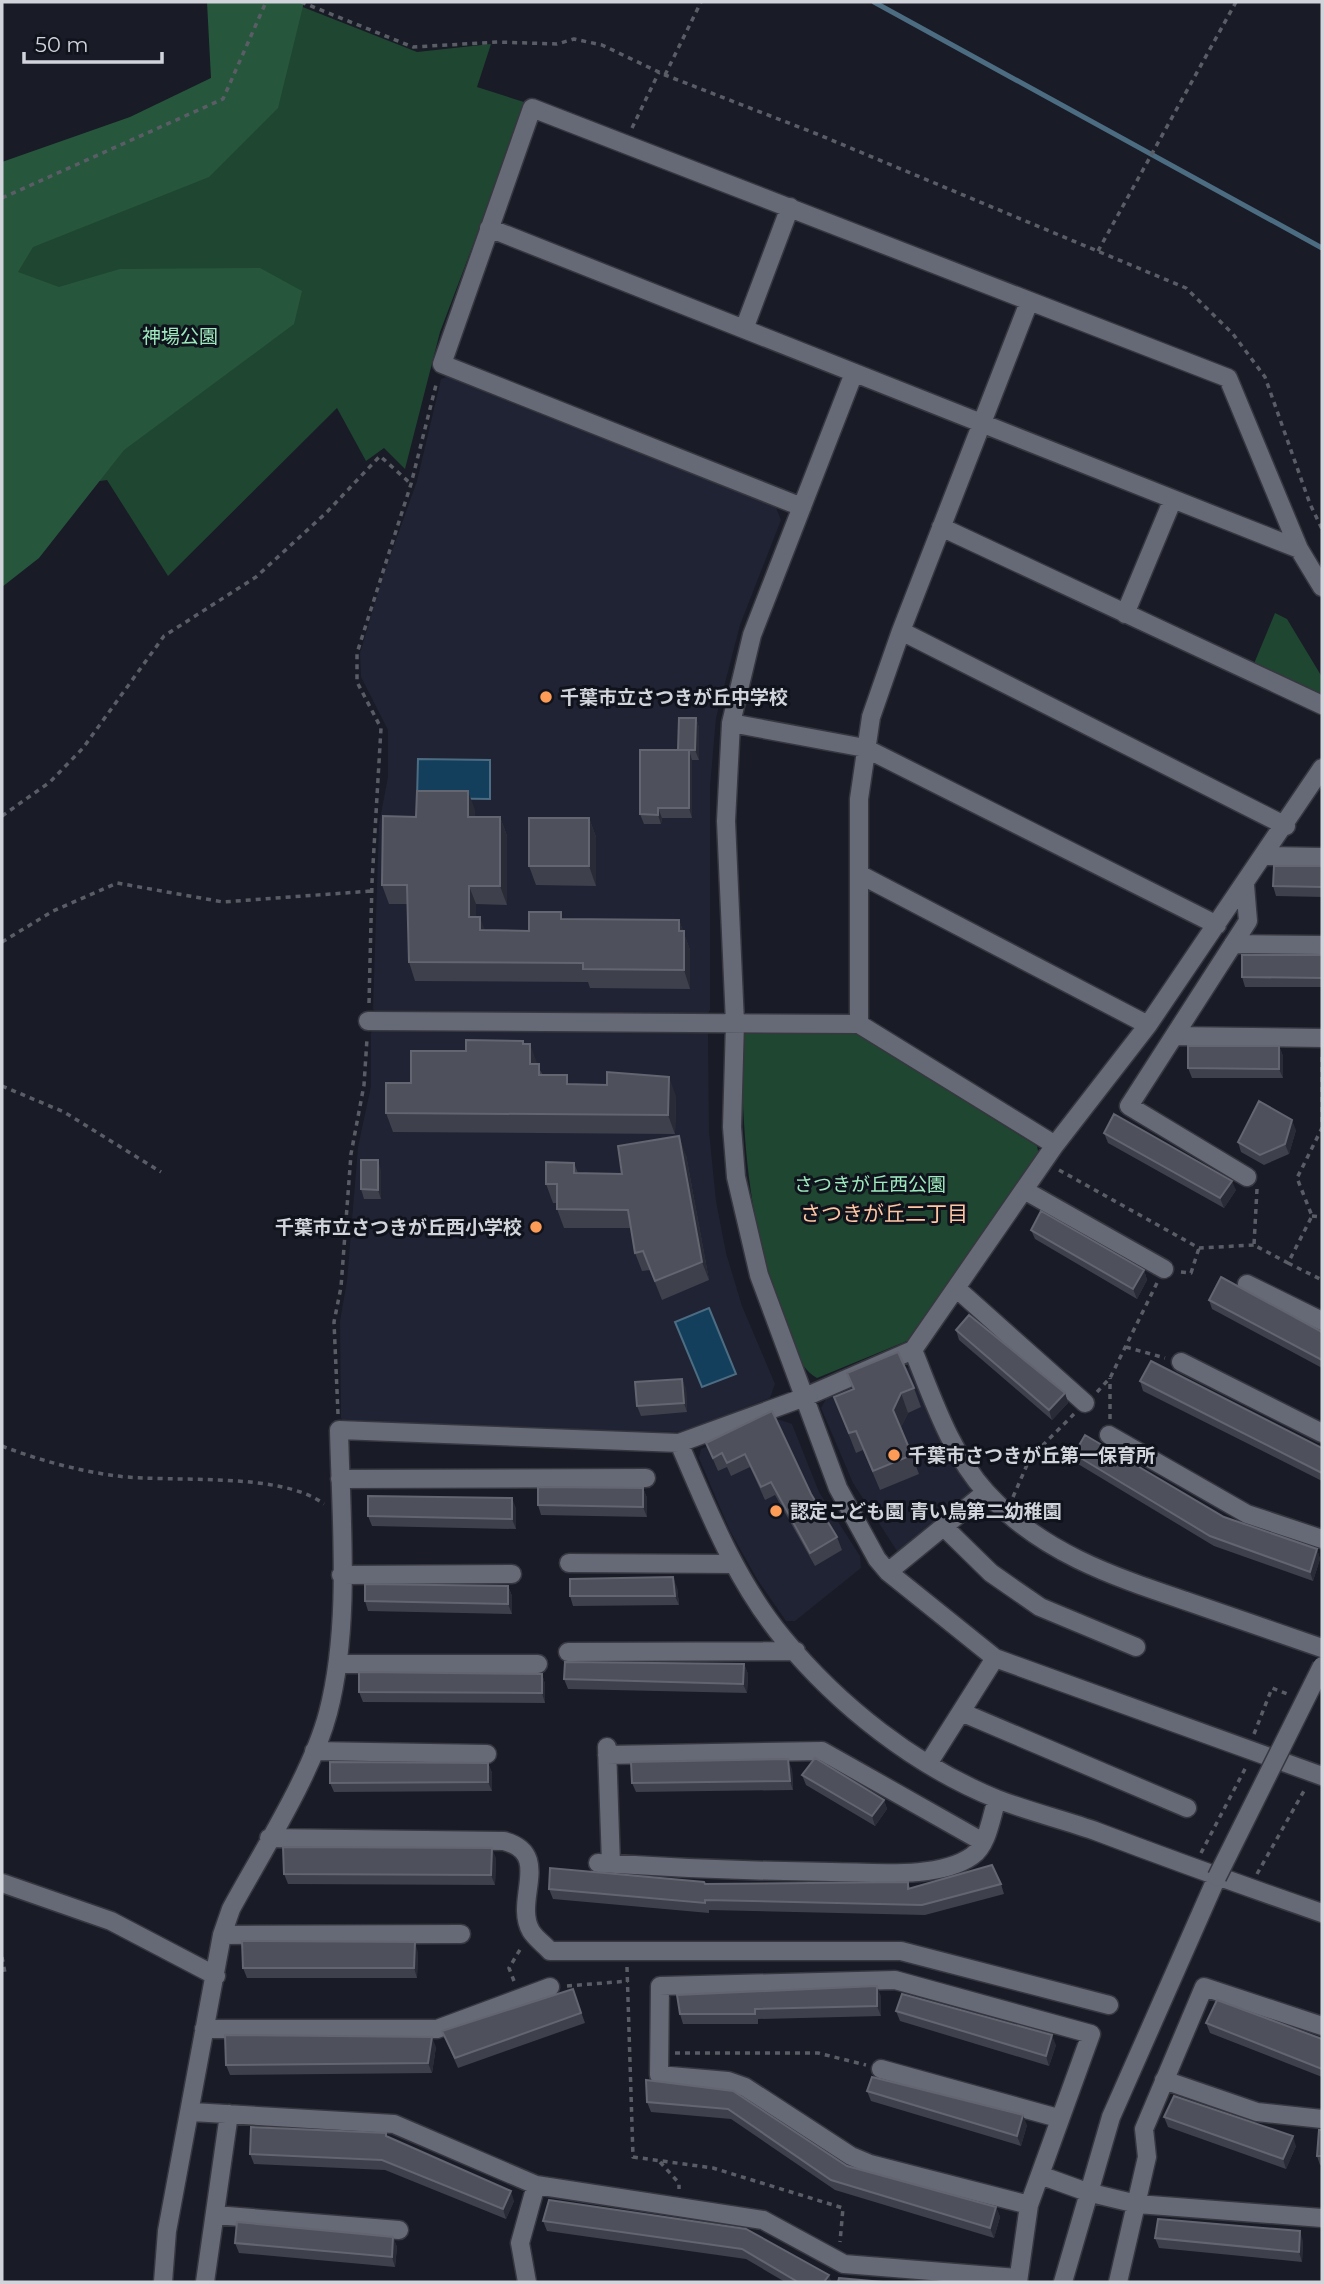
<svg xmlns="http://www.w3.org/2000/svg" width="1324" height="2284" font-family="Montserrat,'Noto Sans JP',sans-serif">
<style>
.built{fill:#202334}
.green{fill:#1f4631}
.forest{fill:#26573d}
.water{fill:#133f5c;stroke:#4c6c82;stroke-width:2}
.lines{fill:none;stroke-linecap:round;stroke-linejoin:round}
.stream{stroke:#4c6c82;stroke-width:5}
.minor-casing{stroke:#36373f;stroke-width:21}
.path{stroke:#5b5d66;stroke-width:3.5;stroke-dasharray:5 5;stroke-linecap:butt}
.minor{stroke:#666976;stroke-width:18}
.minor-bridge-casing{stroke:#36373f;stroke-width:21;stroke-linecap:butt}
.minor-bridge{stroke:#666976;stroke-width:18}
.wall{fill:#3e404c}
.shaded-wall{fill:#292b36}
.building{fill:#4e505b;stroke:#636570;stroke-width:2}
.poi-dot{fill:#fd9c56;stroke:#10121c;stroke-width:2.5}
.labels{text-anchor:middle;stroke-width:6;stroke-linejoin:round;paint-order:stroke}
.park-label{font-size:19px;fill:#9deabe;stroke:#10121c}
.poi-label{font-size:19px;font-weight:bold;fill:#d2d4dc;stroke:#10121c;text-anchor:start}
.neighbourhood-label{font-size:21px;fill:#fec6a2;stroke:#10121c}
</style>
<rect width="100%" height="100%" fill="#191b26"/>
<path class="built" d="M451,375L775,505L781,520L740,625L716,718L710,787V1010L706,1016L378,1014L373,1009L379,824L388,777V730L361,677L360,653L382,579L417,481L441,379Z
M375,1028H701L708,1034L709,1131L716,1201L726,1253L742,1306L775,1384L770,1398L683,1432L347,1426L341,1418L340,1321L347,1281L358,1147L371,1086V1033Z
M903,1366L911,1369L951,1460L971,1486L972,1498L907,1551H897L853,1483L821,1408L826,1399Z
M777,1419L792,1424L819,1492L860,1556L861,1568L795,1621H786L757,1579L730,1531L699,1458L701,1449Z"/>
<path class="green" d="M290,2L417,52L491,44L477,87L527,103L440,332L405,469L384,448L366,461L337,408L168,576L107,480L38,490L2,215L185,170Z
M1275,613L1287,619L1322,677V697L1253,666Z
M749,1029L853,1031L1037,1146L1039,1156L907,1341L817,1378C797,1366 795,1346 786,1325C747,1221 743,1144 741,1035Z"/>
<path class="forest" d="M207,2H304L278,108L209,177L33,247L18,272L59,287L120,269L260,268L302,291L294,324L124,450L39,558L2,587V162L130,117L211,78Z"/>
<path class="water" d="M418,759L490,760V799L417,798Z
M709,1308L736,1374L702,1387L675,1322Z"/>
<g class="lines">
<path class="stream" d="M874,2L1322,248"/>
<g class="minor-casing">
<path id="minor" d="M489,228L1299,549
M744,329L790,207
M854,373L752,635L731,723L726,821L735,1023L732,1127L736,1177L759,1275L838,1488L877,1559L888,1572L995,1658L1322,1776
M802,507L442,364L532,108L1228,378L1299,549L1322,587
M941,527L1322,705
M1125,614L1173,499
M901,631L1286,826
M731,723L865,748L1217,925
M1265,856L1322,857
M859,874L1148,1025
M1245,885L1248,921L1129,1106L1247,1177
M1233,944L1322,945
M368,1021L859,1024L1055,1145
M859,1024V799L871,717L901,631L1029,302
M1174,1036L1322,1038
M1024,1190L1164,1269
M1247,1284L1322,1321
M956,1288L1085,1403
M913,1350C933,1399 950,1452 986,1492C1040,1552 1112,1576 1186,1601C1231,1617 1277,1632 1322,1648
M1181,1362L1322,1433
M1109,1435L1247,1514L1322,1539
M679,1443C708,1510 735,1580 783,1638C839,1706 915,1766 997,1799C1030,1812 1065,1820 1098,1832C1172,1860 1247,1887 1322,1913
M340,1479L646,1478
M944,1527L991,1573L1040,1607L1136,1647
M569,1563L733,1564
M888,1572L986,1492
M341,1575L512,1574
M568,1652L796,1651
M338,1664H538
M961,1712L1187,1808
M607,1747L611,1864
M314,1751L487,1754
M607,1755L822,1751L983,1842
M928,1764L995,1658
M269,1838L504,1841C553,1854 513,1900 531,1931C535,1938 545,1945 550,1951H901L1109,2005
M598,1863C676,1868 753,1871 831,1872C871,1872 938,1880 972,1856C988,1845 991,1817 997,1799
M2,1883L111,1921L216,1976
M222,1935L461,1934
M204,2029H437L550,1987
M881,2069L1058,2118
M1164,2080L1257,2112L1322,2119
M192,2112L394,2124L536,2185L763,2220L844,2264L1018,2278
M1040,2175L1087,2192L1137,2204L1322,2218
M215,2215L399,2230
M163,2282L167,2231L222,1935L231,1909C262,1852 312,1774 328,1713C351,1625 341,1520 339,1430L679,1443L805,1397L913,1350L1055,1145L1148,1025L1322,768
M205,2282L229,2114
M527,2282L520,2243L536,2185
M1018,2282L1029,2205L1091,2034L895,1980L660,1986L659,2075L728,2081L745,2087L851,2156L870,2164L1029,2205
M1063,2282L1111,2117L1217,1877
M1118,2282L1147,2157L1144,2129L1204,1987L1322,2026"/>
</g>
<path class="path" d="M301,2L413,47L498,42L557,44L574,39L602,45L665,75L817,134L1186,288L1233,334L1265,377L1310,504L1322,529
M665,75L701,2
M632,128L659,72
M2,198L223,99L266,2
M1098,251L1236,2
M2,816L50,782L83,748L164,636L256,577L326,513L380,456L410,483
M2,942L53,911L117,883L223,902L371,891
M369,1003L372,882L381,728L357,682V653L411,484L437,381
M2,1086L64,1112L161,1172
M1059,1170L1199,1248L1254,1245
M1257,1189L1254,1245L1288,1263L1312,1216L1297,1178L1322,1128V1054
M1312,1216L1322,1217
M1288,1263L1322,1280
M1181,1272L1191,1273L1199,1248
M1126,1347L1165,1358
M1097,1392L1110,1378L1157,1283
M338,1414L334,1322L341,1287L351,1154L364,1085L367,1039
M1110,1419V1378
M2,1446C38,1460 79,1471 117,1476C173,1483 280,1471 324,1504
M1013,1497L1030,1458L1074,1414
M1254,1734L1272,1688L1290,1695
M1201,1853L1246,1767
M1257,1874L1305,1789
M2,1957L5,1973L2,1975
M627,1967L633,2157L713,2168L843,2208L840,2242
M514,1981L509,1968L521,1948
M567,1986L628,1981
M675,2053H818L866,2065
M660,2162L679,2183V2189"/>
<use href="#minor" class="minor"/>
<g class="minor-bridge-casing">
<path id="minor-bridge" d="M1217,1877L1322,1666"/>
</g>
<use href="#minor-bridge" class="minor-bridge"/>
</g>
<path class="wall" d="M696,718L699,728V760H692V818H662L661,824H644L640,814L678,750Z
M475,810V817H500L507,836V905L476,904V917L485,930L529,931L564,919L679,920L690,950V989L590,988L588,982L415,981L409,962L407,904H389L382,885L416,817Z
M589,818L596,837V886L536,885L529,866Z
M1322,866V897L1276,896L1273,886Z
M1322,955V987H1245L1242,977Z
M524,1044L543,1075L570,1084L676,1096L675,1134L393,1132L386,1113L411,1083L466,1051Z
M1279,1046L1283,1056V1078H1192L1188,1068Z
M1296,1130L1289,1154L1264,1165L1241,1152L1238,1142Z
M1104,1133L1236,1190L1224,1208L1108,1143Z
M686,1155L709,1280L662,1300L650,1270L642,1271L635,1253L631,1228H564L557,1209V1203H553L546,1184L574,1163L578,1173L622,1174Z
M381,1170V1199H364L361,1189Z
M1031,1230L1144,1270L1147,1280L1137,1299L1035,1239Z
M1209,1300L1322,1332V1368L1212,1309Z
M956,1330L1065,1393L1068,1403L1052,1420L959,1340Z
M847,1373L914,1388L921,1407L908,1413L901,1427L919,1474L880,1490L863,1450L856,1453L834,1397L853,1389Z
M1140,1381L1322,1448V1481L1143,1391Z
M686,1388L687,1412L641,1416L637,1406Z
M772,1411L811,1494L837,1537L842,1550L815,1566L775,1495L765,1500L750,1467L731,1476L727,1467L718,1471L706,1443Z
M1074,1454L1224,1517L1317,1549L1320,1559L1313,1581L1214,1546L1078,1464Z
M643,1488L647,1498V1517L541,1515L538,1505Z
M516,1508V1529L372,1526L368,1516Z
M508,1586L512,1596V1614L368,1611L365,1601Z
M677,1587L679,1605L573,1606L570,1596Z
M744,1664L748,1674L747,1693L568,1689L564,1679Z
M542,1674L545,1684V1703L363,1702L359,1692Z
M488,1763L492,1773V1791L334,1792L330,1783Z
M792,1769L793,1790L636,1792L632,1783Z
M802,1775L884,1800L887,1809L875,1826L806,1785Z
M496,1858L495,1885L288,1884L284,1874Z
M704,1882L705,1884L908,1882L910,1888L1001,1884L1004,1894L925,1915L709,1910V1913L553,1899L549,1889Z
M418,1952L417,1978H247L243,1968Z
M573,1989L585,2023L458,2068L442,2031Z
M881,1996V2016L758,2019V2024H683L680,2014Z
M896,2011L1056,2045L1049,2066L900,2021Z
M1206,2023L1322,2039V2077L1210,2033Z
M436,2047L432,2073L230,2075L226,2065Z
M733,2091L847,2166L996,2207L1000,2217L994,2238L835,2190L731,2119L651,2112L647,2102Z
M867,2091L1027,2125L1021,2146L871,2101Z
M1164,2117L1296,2146L1286,2169L1168,2127Z
M1322,2130V2166L1320,2165L1317,2156Z
M386,2133L387,2137L514,2201L506,2219L385,2170L254,2164L250,2154Z
M543,2221L746,2229L829,2275L831,2282H785L746,2259L547,2231Z
M393,2237L397,2247L395,2267L239,2253L235,2243Z
M1155,2238L1303,2241L1302,2262L1159,2248Z"/>
<path class="shaded-wall" d="M696,718L699,728V760L695,750Z
M689,750L692,760V818L689,808Z
M468,791L475,810V836L468,817Z
M658,808L662,818L661,824L658,815Z
M500,817L507,836V905L500,886Z
M589,818L596,837V886L589,866Z
M469,886L476,904V936L469,917Z
M480,917L487,936L480,930Z
M679,920L690,950V989L684,970L679,931Z
M530,1044L537,1063V1083L530,1064Z
M1279,1046L1283,1056V1078L1279,1069Z
M669,1077L676,1096L675,1134L668,1115Z
M1292,1120L1296,1130L1289,1154L1285,1144Z
M679,1136L686,1155L709,1280L702,1262Z
M378,1160L381,1170V1199L378,1190Z
M1232,1181L1236,1190L1224,1208L1220,1198Z
M1144,1270L1147,1280L1137,1299L1133,1289Z
M682,1379L686,1388L687,1412L684,1403Z
M901,1393L908,1413L900,1429L893,1410Z
M1065,1393L1068,1403L1052,1420L1049,1410Z
M643,1488L647,1498V1517L643,1507Z
M512,1498L516,1508V1529L512,1519Z
M1317,1549L1320,1559L1313,1581L1310,1572Z
M673,1577L677,1587L679,1605L675,1596Z
M508,1586L512,1596V1614L508,1604Z
M744,1664L748,1674L747,1693L743,1684Z
M542,1674L545,1684V1703L542,1693Z
M788,1759L792,1769L793,1790L790,1781Z
M488,1763L492,1773V1791L488,1782Z
M884,1800L887,1809L875,1826L872,1816Z
M492,1848L496,1858L495,1885L491,1875Z
M415,1942L418,1952L417,1978L414,1968Z
M877,1986L881,1996V2016L877,2006Z
M1052,2035L1056,2045L1049,2066L1046,2056Z
M432,2037L436,2047L432,2073L428,2063Z
M1023,2115L1027,2125L1021,2146L1017,2136Z
M1293,2136L1296,2146L1286,2169L1283,2159Z
M511,2191L514,2201L506,2219L503,2209Z
M996,2207L1000,2217L994,2238L990,2228Z
M1300,2231L1303,2241L1302,2262L1299,2252Z
M393,2237L397,2247L395,2267L392,2257Z
M829,2275L831,2282H824Z"/>
<path class="building" d="M679,718H696L695,750H678Z
M640,750H689V808H658V815L640,814Z
M417,791H468V817H500V886H469V917H480V930L529,931V912H561V919L679,920V931H684V970L583,969V963L409,962L407,885H382L383,816L416,817Z
M529,818H589V866H529Z
M1274,866H1322V887L1273,886Z
M1242,955H1322V978L1242,977Z
M466,1040L523,1041V1044H530V1064H539V1075H567V1084L607,1085V1072L669,1077L668,1115L386,1113V1083H411V1051H466Z
M1188,1046H1279V1069L1188,1068Z
M1259,1101L1292,1120L1285,1144L1260,1155L1238,1142Z
M1114,1114L1232,1181L1220,1198L1104,1133Z
M679,1136L702,1262L655,1281L643,1251L635,1253L628,1210L557,1209V1184H546V1162L574,1163V1173L622,1174L618,1146Z
M361,1160H378V1190L361,1189Z
M1041,1211L1144,1270L1133,1289L1031,1230Z
M1221,1277L1322,1332V1360L1209,1300Z
M969,1315L1065,1393L1049,1410L956,1330Z
M898,1352L914,1388L901,1393L893,1410L912,1455L873,1471L856,1431L849,1433L834,1397L854,1389L847,1373Z
M1151,1361L1322,1448V1473L1140,1381Z
M682,1379L684,1403L637,1406L635,1382Z
M772,1411L811,1494L837,1537L810,1553L771,1482L761,1487L745,1454L727,1463L722,1453L713,1458L706,1443Z
M1085,1435L1224,1517L1317,1549L1310,1572L1210,1536L1074,1454Z
M538,1487L643,1488V1507L538,1505Z
M368,1496L512,1498V1519L368,1516Z
M673,1577L675,1596H570V1579Z
M365,1584L508,1586V1604L365,1601Z
M565,1662L744,1664L743,1684L564,1679Z
M359,1672L542,1674V1693L359,1692Z
M815,1758L884,1800L872,1816L802,1775Z
M788,1759L790,1781L632,1783L631,1762Z
M330,1762L488,1763V1782L330,1783Z
M283,1847L492,1848L491,1875L284,1874Z
M992,1865L1001,1884L922,1905L705,1900V1903L549,1889L550,1868L704,1882L705,1884L908,1882V1889Z
M242,1941L415,1942L414,1968H243Z
M877,1986V2006L755,2009V2014H680L677,1995Z
M573,1989L581,2013L455,2058L442,2031Z
M902,1994L1052,2035L1046,2056L896,2011Z
M1217,2000L1322,2039V2069L1206,2023Z
M225,2035L432,2037L428,2063L226,2065Z
M872,2077L1023,2115L1017,2136L867,2091Z
M646,2080L733,2091L847,2166L996,2207L990,2228L831,2180L728,2109L647,2102Z
M1174,2096L1293,2136L1283,2159L1164,2117Z
M251,2127L386,2133V2136L511,2191L503,2209L382,2160L250,2154Z
M1319,2130H1322V2156H1317Z
M549,2200L746,2229L829,2275L824,2282H798L742,2249L543,2221Z
M1158,2219L1300,2231L1299,2252L1155,2238Z
M237,2222L393,2237L392,2257L235,2243Z
M839,2278L883,2282H838Z"/>
<g class="poi-dot">
<circle cx="546" cy="697" r="7"/>
<circle cx="536" cy="1227" r="7"/>
<circle cx="894" cy="1455" r="7"/>
<circle cx="776" cy="1511" r="7"/>
</g>
<g class="labels">
<g class="park-label">
<text x="180" y="343">神場公園</text>
<text x="870" y="1191">さつきが丘西公園</text>
</g>
<g class="poi-label">
<text x="560" y="704">千葉市立さつきが丘中学校</text>
<text x="522" y="1234" text-anchor="end">千葉市立さつきが丘西小学校</text>
<text x="908" y="1462">千葉市さつきが丘第一保育所</text>
<text x="790" y="1518">認定こども園 青い鳥第二幼稚園</text>
</g>
<g class="neighbourhood-label">
<text x="884" y="1221">さつきが丘二丁目</text>
</g>
</g>
<rect width="1324" height="2284" fill="none" stroke="#d2d4dc" stroke-width="7"/>
<path d="M24 52v10h138v-10" fill="none" stroke="#d2d4dc" stroke-width="3.5"/>
<text x="35" y="52" font-size="21" fill="#d2d4dc" stroke="#10121c" stroke-width="5" paint-order="stroke">50 m</text>
</svg>
